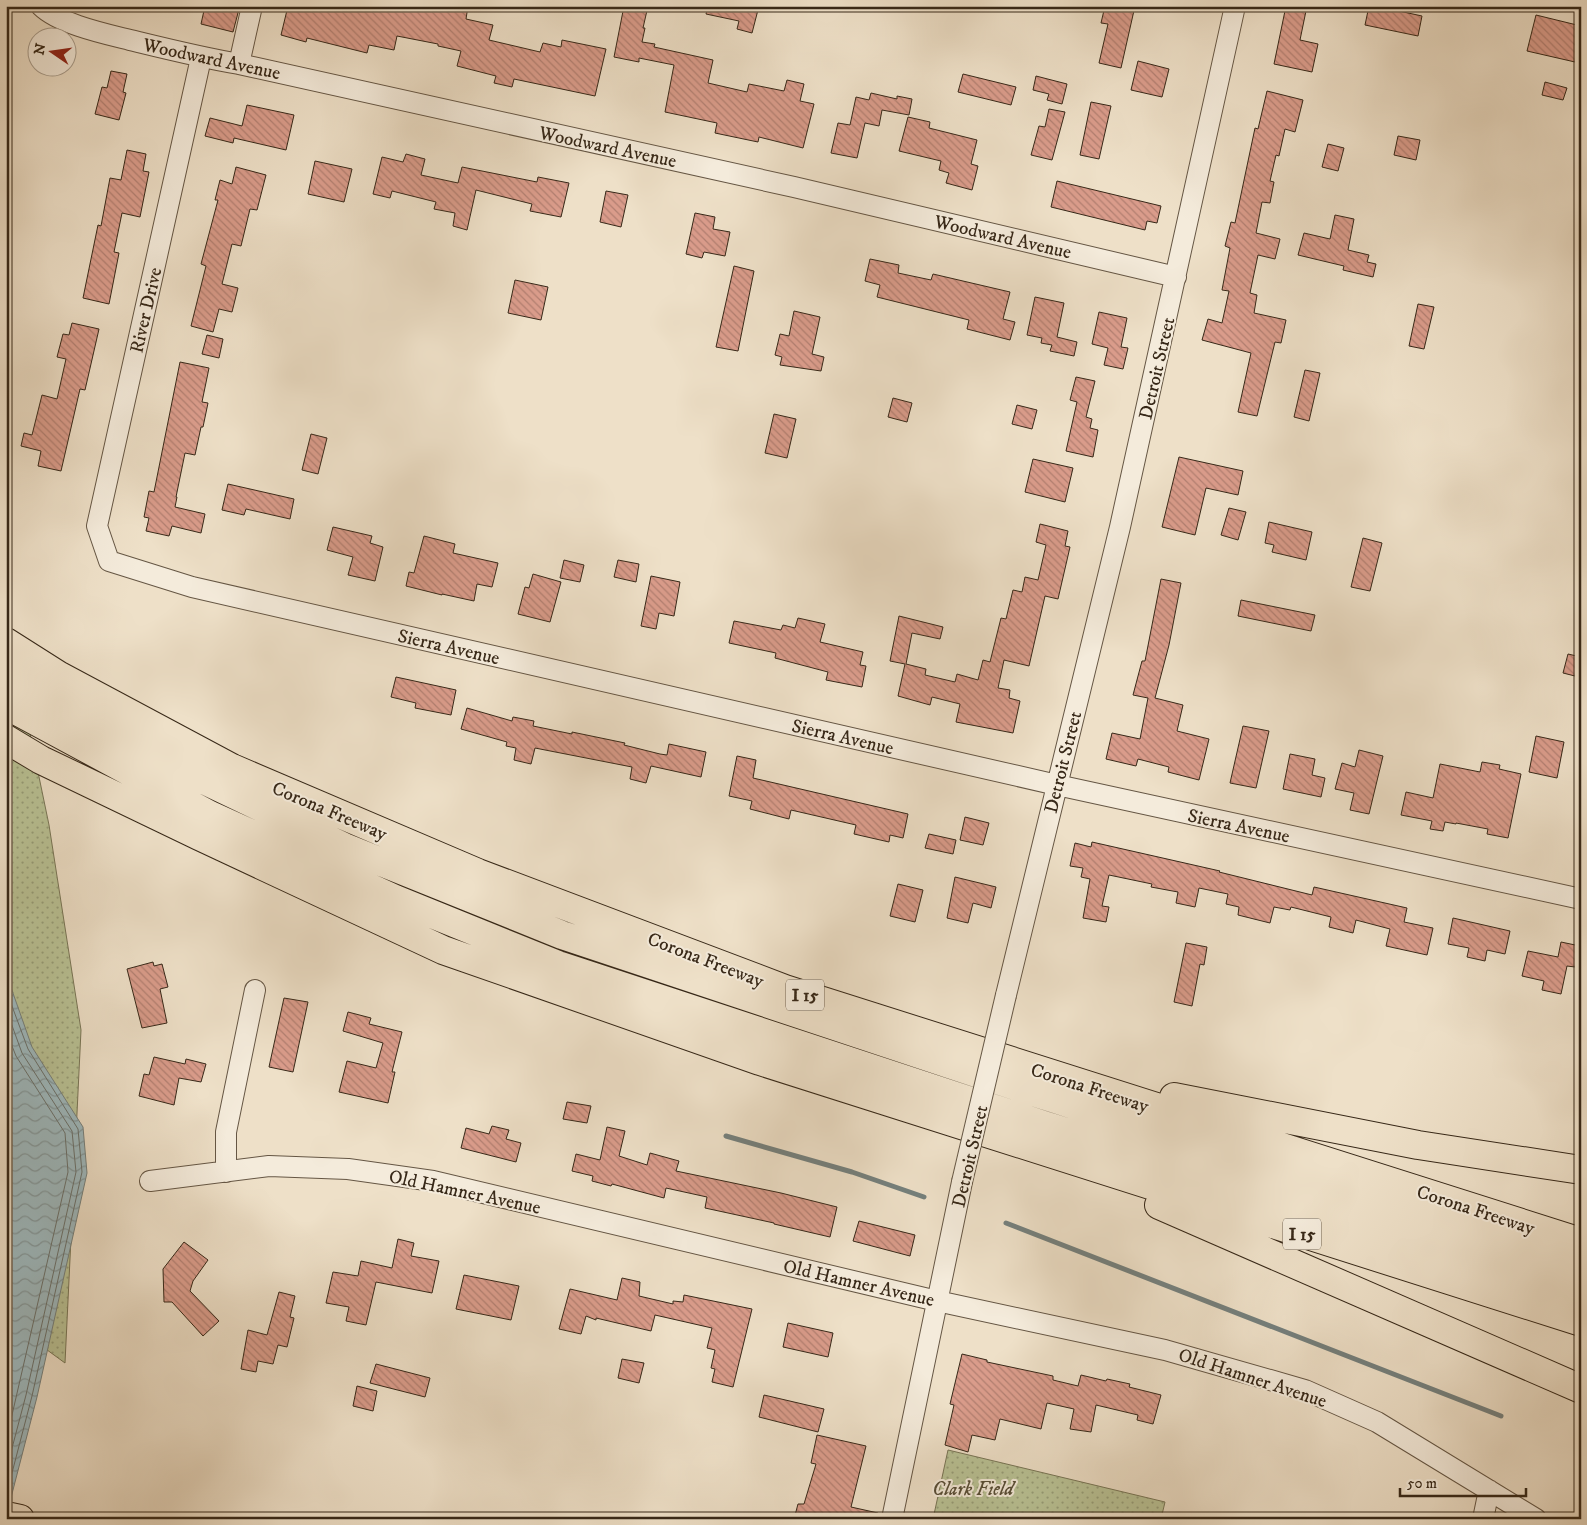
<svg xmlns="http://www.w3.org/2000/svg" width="1587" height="1525" font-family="'IM FELL DW Pica',serif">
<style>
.grass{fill:url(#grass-dots);stroke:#787556}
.water{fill:url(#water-waves);stroke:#75807d}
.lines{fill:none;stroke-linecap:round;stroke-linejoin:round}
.shore{stroke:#6a716c;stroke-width:1}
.stream{stroke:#75807d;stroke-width:5}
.building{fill:url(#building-back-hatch);stroke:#372818}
.minor-casing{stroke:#655644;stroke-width:22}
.primary-casing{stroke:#372818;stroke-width:30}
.motorway-casing{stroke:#372818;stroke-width:30}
.minor{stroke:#f4ebdb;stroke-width:20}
.primary{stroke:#eee0c8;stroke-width:28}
.motorway{stroke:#eee0c8;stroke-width:28}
.minor-bridge-casing{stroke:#655644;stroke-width:22;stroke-linecap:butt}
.minor-bridge{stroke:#f4ebdb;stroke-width:20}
.labels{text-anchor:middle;stroke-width:4;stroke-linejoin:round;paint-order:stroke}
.shield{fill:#f4ebdb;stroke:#706252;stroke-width:1}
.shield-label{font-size:18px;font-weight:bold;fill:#372818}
.street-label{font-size:19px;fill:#372818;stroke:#f4ebdb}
.park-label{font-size:19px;font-style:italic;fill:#584e37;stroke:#f4ebdb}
</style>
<defs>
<pattern id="grass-dots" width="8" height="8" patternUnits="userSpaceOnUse" patternTransform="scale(1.25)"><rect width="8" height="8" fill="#b9c295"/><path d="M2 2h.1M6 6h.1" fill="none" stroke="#979e79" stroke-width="1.8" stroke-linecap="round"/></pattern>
<pattern id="water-waves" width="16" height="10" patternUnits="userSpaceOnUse" patternTransform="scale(1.25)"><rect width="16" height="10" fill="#9ebac0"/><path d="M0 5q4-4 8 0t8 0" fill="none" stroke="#82979b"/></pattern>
<pattern id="building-back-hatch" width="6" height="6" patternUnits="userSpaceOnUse" patternTransform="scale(1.25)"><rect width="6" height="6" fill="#da9c8b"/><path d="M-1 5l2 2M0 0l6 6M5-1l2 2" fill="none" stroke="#b27f71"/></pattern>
</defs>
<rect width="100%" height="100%" fill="#eee0c8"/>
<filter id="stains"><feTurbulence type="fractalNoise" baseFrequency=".004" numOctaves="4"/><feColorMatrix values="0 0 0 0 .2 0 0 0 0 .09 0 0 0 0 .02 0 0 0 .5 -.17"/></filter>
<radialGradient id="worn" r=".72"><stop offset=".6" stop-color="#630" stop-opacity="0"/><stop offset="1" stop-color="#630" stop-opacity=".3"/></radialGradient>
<path class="grass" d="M6,14L11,258L6,335Z
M6,618L49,825L81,1030L65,1363L6,1320Z
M948,1450L1165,1502L1161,1519H933Z"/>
<path class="water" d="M6,968L8,979L32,1047L83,1127L87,1173L37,1397L6,1517Z"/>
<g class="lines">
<path class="shore" d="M6,990L28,1049L78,1129L82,1172L32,1396L6,1496
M6,1009L22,1053L72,1131L76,1172L26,1395L6,1471
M6,1031L16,1056L65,1133L68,1172L6,1441"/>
<path class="stream" d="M726,1136L852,1172L924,1197
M1006,1223L1501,1416"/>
</g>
<path class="building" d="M205,6H226L239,9L233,32L201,24Z
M288,6H329L343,10L344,6H391L411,11L412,6H468L466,19L493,25L489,40L540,52L543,43L561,47L562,40L606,49L595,96L514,79L512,87L494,83L496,76L457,66L461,51L438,46V44L397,36L394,50L369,45L367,53L307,38L306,42L281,35Z
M624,6H648L643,28H645L642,42L655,44L654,47L713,60L708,83L747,92L749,84L784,91L787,80L804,84L800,101L814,104L803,148L759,137L758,142L715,133L717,123L665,112L674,65L639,58V62L614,57Z
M708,6H728L742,9V6H759L752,33L737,29L739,21L706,14Z
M1105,6H1135L1121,68L1099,63L1108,24L1101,23Z
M1286,6H1307L1300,40L1318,44L1312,72L1274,64Z
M1369,6H1376L1422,16L1418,36L1365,25Z
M1536,15L1581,26V38L1575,62L1527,51Z
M1138,61L1169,69L1162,97L1131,90Z
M111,71L127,74L123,92L126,93L119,120L95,114L102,87L107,88Z
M963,74L1016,87L1011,105L958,92Z
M1036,76L1067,84L1062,104L1047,100L1049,94L1033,90Z
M1545,82L1567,88L1563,100L1542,95Z
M1267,91L1303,100L1295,132L1285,129L1279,156L1276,155L1270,181L1274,182L1270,203L1262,202L1256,233L1280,239L1275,259L1258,255L1250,293L1257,295L1254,313L1286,320L1281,343L1275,342L1257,416L1238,412L1251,353L1202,340L1208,319L1222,323L1229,291L1222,290L1230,248L1225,246L1231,222L1235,223L1255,128L1258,129Z
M871,93L897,99V96L912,99L909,115L882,110L879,126L865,123L857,158L831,153L838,123L850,125L856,97L869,100Z
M1091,102L1111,106L1099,159L1080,155Z
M247,105L294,115L286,150L234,138L233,143L205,136L210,118L242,126Z
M1049,109L1065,112L1052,160L1031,155L1039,126L1045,127Z
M908,117L930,122L929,128L977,140L971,164L978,166L972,190L946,183L949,173L939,170L941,161L899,151Z
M1398,136L1420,140L1416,160L1394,155Z
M1328,144L1344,148L1338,171L1322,167Z
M127,150L146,154L143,171L149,172L140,217L122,213L114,252L119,253L109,304L83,298L98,225L101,226L110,178L121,180Z
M406,154L425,159L421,175L458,183L462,167L537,182L538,177L569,183L561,217L530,211L532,204L476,190L467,230L453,226L455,213L434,209L436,202L392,191L390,198L373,194L382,157L403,162Z
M315,161L352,169L344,202L308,194Z
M236,167L266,175L257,210L250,209L241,246L232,244L222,284L238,288L232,312L219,309L213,332L191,326L206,266L201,264L218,200H215L220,180L232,184Z
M1057,181L1161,206L1157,223L1147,221L1145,230L1051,207Z
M606,191L628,195L621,227L600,222Z
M695,213L715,217L713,229L730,232L725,256L704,252L702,258L686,254Z
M1335,215L1354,219L1348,250L1369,255L1367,262L1376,264L1373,277L1343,270L1344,266L1298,255L1304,233L1330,239Z
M870,259L899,265L898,273L931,280L933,274L1010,292L1003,319L1015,322L1010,340L967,329L969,320L877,297L880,285L865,281Z
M734,266L754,271L738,351L716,347Z
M515,280L548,287L541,320L508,313Z
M1035,297L1064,303L1057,337L1077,342L1074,356L1050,351L1052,345L1041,343L1042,338L1027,335Z
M1418,304L1434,307L1424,349L1409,346Z
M794,311L820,317L812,354L824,357L821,371L780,365L782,357L775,355L780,334L789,336Z
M1099,312L1127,318L1121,347L1128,348L1123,369L1104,365L1108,348L1092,344Z
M72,323L99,329L85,390L80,389L61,471L38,466L41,451L21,446L24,433L32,435L42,395L57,399L66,359L57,357L63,334L69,335Z
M207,335L223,339L219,358L202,354Z
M180,362L209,368L202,402L208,403L203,427H201L195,455L185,453L176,497H177L175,507L205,514L201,533L172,526L169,536L146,531L149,518L144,517L149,491L154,492Z
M1305,370L1320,373L1309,421L1294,417Z
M1076,377L1095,381L1086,417L1092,419L1090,428L1098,430L1093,457L1066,451L1077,402L1070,400Z
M893,398L912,403L907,422L888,417Z
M1017,405L1037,410L1032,429L1012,424Z
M774,414L796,419L787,458L765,453Z
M311,434L327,438L318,474L302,470Z
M1179,457L1243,471L1238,495L1206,488L1195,535L1162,527Z
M1033,459L1073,468L1065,502L1025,492Z
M228,484L294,499L290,519L246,509L244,515L222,510Z
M1229,508L1246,512L1238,540L1221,535Z
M1269,522L1312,532L1306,560L1272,552L1274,545L1265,543Z
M1040,524L1068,531L1065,546L1070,547L1058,599L1045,596L1029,666L1004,660L998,688L1010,690L1009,698L1020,701L1013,733L956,722L960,704L932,697L930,705L898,696L905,664L890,661L899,616L943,627L940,639L912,633L906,664L926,669L925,675L955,682L957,674L978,680L983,660L990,662L1001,618L1006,619L1013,590L1022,592L1025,577L1038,580L1046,545L1036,542Z
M333,527L372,536L370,543L383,547L375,581L348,575L353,557L327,550Z
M424,536L455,544L453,553L498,563L492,587L477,584L474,601L442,594V595L406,586L409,572L414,573Z
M1363,538L1382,543L1370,591L1351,587Z
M564,560L584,565L580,582L560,578Z
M618,560L639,564L636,582L614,577Z
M533,574L561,582L550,622L518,614L525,587L529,588Z
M651,576L680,582L674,616L659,613L656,629L641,626Z
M1161,579L1181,583L1169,645L1155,698L1183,705L1177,731L1209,739L1199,780L1168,772L1169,767L1138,759L1136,766L1106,759L1112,733L1140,739L1148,698L1133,695L1142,661H1145Z
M1241,600L1315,615L1311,631L1238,616Z
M798,618L825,624L820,642L863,652L860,665L866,666L862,687L826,680L828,672L775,658L776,653L729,643L734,621L781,630L783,625L795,628Z
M1568,654L1581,657L1579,677L1563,673Z
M396,677L456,690L451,715L415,708L416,703L391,697Z
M467,708L512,721L513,717L534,721L533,726L572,734V732L625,743L624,745L660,754L667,755L669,744L706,752L701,777L651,766L646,783L630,779L632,767L535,748L531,764L514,760L516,748L506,746L507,742L461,729Z
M1243,726L1269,731L1256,788L1230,783Z
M1536,736L1564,742L1557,778L1529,772Z
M1359,750L1383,756L1369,814L1350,810L1354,793L1335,789L1342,763L1355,767Z
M1290,754L1315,759L1312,775L1325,778L1321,797L1283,789Z
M737,756L756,760L753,778L908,814L903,838L890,835L889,842L854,834L856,825L791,810L789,819L750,809L752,801L729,796Z
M1482,762L1500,765L1499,769L1521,774L1508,838L1487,834L1488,829L1456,823V824L1445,822L1443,831L1430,829L1432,821L1401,815L1406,792L1433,798L1440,764L1480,772Z
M965,817L989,823L983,845L960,840Z
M929,834L956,840L953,854L925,848Z
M1092,842L1220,871L1219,872L1312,895L1314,887L1407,908L1404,922L1433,928L1427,955L1386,946L1390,929L1356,920L1353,933L1329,927L1331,917L1291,907L1290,910L1274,907L1270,923L1238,915L1239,907L1226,904L1228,894L1199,888L1195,907L1176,903L1178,892L1151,887L1152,884L1109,875L1102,906L1109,907L1106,922L1083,918L1090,879L1081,877L1083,868L1070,866L1075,843L1091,847Z
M955,877L996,887L991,908L973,903L968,923L947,918Z
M898,884L923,890L915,922L890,916Z
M1453,918L1510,931L1505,954L1487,950L1485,961L1467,957L1469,948L1448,944Z
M1561,942L1580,946L1575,967L1567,966L1561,994L1542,990L1544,981L1522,976L1528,951L1558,957Z
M1186,943L1207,947L1204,965L1200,964L1192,1006L1174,1002Z
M153,962L154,966L162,964L168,987L160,989L167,1023L142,1028L127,969Z
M284,998L308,1002L293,1072L269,1067Z
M348,1012L371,1018L369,1024L402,1032L392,1072H395L388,1103L339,1092L347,1061L376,1068L383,1043L343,1031Z
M154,1057L185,1064L186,1059L206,1064L201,1082L179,1078L174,1105L139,1096L144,1074L149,1075Z
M567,1102L591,1106L587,1123L563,1119Z
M492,1126L509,1130L506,1139L521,1143L516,1162L461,1148L466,1128L489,1134Z
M607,1127L625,1131L619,1156L647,1165L650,1153L679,1161L676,1171L781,1193L837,1207L830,1237L774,1224V1223L705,1208L707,1197L666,1188L664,1198L612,1184L611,1186L592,1181L593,1176L572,1171L576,1154L600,1160Z
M859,1221L915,1235L910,1256L853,1241Z
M398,1239L414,1243L411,1256L439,1261L432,1293L376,1282L366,1325L346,1321L349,1307L326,1303L333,1272L358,1276L361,1261L392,1268Z
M184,1242L208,1260L193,1281L190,1291L219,1321L203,1336L172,1302H164L163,1269Z
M464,1275L519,1286L511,1320L456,1309Z
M622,1278L640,1282L639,1296L673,1304V1301L683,1302L684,1295L752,1309L733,1387L712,1382L715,1369L711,1368L715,1350L707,1348L712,1328L655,1315L651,1331L596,1318V1320L586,1316L581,1334L559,1329L570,1289L617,1300Z
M279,1292L295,1296L290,1317L294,1318L287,1347L278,1345L273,1364L258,1361L256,1372L241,1369L248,1330L267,1335Z
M788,1323L833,1333L828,1357L783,1347Z
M962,1354L987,1360V1362L1053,1376V1380L1078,1386L1081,1375L1106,1381L1107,1379L1130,1384L1129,1387L1161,1395L1153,1424L1137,1420L1138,1415L1096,1405L1091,1432L1070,1429L1074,1409L1047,1403L1041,1429L1000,1419L995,1440L972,1435L968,1452L945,1445L954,1405L950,1404Z
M622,1359L644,1363L639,1383L618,1378Z
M376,1364L430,1378L425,1397L370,1383Z
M357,1386L377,1391L373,1411L353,1406Z
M764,1395L824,1409L818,1432L759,1417Z
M817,1435L866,1446L851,1507L878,1513L877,1519H794L798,1504H804L816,1464L811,1463Z"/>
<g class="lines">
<g class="minor-casing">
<path id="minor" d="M41,6C59,24 106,34 130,40C167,49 203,58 239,64L794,187L1176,277
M201,58L97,526L109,561L192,587L1057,785L1581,899
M239,64L252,6
M1006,995L1120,527L1235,6
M226,1172V1132L255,990
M150,1181L269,1166L348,1169L433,1181L937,1301L1165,1350L1305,1390L1377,1422L1536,1519
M892,1519L962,1182
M1483,1519L1489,1490"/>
</g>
<g class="primary-casing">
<path id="primary" d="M6,1516L20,1519"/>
</g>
<g class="motorway-casing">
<path id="motorway" d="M6,642L58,675L232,768L478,873L785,989L1581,1242
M6,673L139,749L344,847L562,935L1027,1090L1581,1268
M6,705L210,815L395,899L558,965L1044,1125L1581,1293
M6,739L41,760L199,836L443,950L760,1061L1581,1322
M1174,1097L1418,1145L1581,1170
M1159,1205L1581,1389"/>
</g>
<use href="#minor" class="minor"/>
<use href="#primary" class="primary"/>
<use href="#motorway" class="motorway"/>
<g class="minor-bridge-casing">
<path id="minor-bridge" d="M962,1182L1006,995"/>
</g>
<use href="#minor-bridge" class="minor-bridge"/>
</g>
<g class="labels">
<g class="shield">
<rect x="786" y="979.5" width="38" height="31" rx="4"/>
<rect x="1283" y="1218.5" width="38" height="31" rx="4"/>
</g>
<g class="shield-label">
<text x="805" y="1001">I 15</text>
<text x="1302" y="1240">I 15</text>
</g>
<g class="street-label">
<text transform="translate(212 58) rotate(12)" y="7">Woodward Avenue</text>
<text transform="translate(608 146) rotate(12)" y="7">Woodward Avenue</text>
<text transform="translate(1003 236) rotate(13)" y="7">Woodward Avenue</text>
<text transform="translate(145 310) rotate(-77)" y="7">River Drive</text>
<text transform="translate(1156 368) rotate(-77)" y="7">Detroit Street</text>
<text transform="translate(449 646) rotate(13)" y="7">Sierra Avenue</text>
<text transform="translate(843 736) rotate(13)" y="7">Sierra Avenue</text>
<text transform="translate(1062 762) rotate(-76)" y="7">Detroit Street</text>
<text transform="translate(330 810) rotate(23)" y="7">Corona Freeway</text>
<text transform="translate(1239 825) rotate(12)" y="7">Sierra Avenue</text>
<text transform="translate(706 959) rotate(21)" y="7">Corona Freeway</text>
<text transform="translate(1090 1087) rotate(18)" y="7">Corona Freeway</text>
<text transform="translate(969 1156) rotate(-77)" y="7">Detroit Street</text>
<text transform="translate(465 1191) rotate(12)" y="7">Old Hamner Avenue</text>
<text transform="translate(1476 1209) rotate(18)" y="7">Corona Freeway</text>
<text transform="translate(859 1282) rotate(13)" y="7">Old Hamner Avenue</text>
<text transform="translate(1253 1377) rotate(18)" y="7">Old Hamner Avenue</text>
</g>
<g class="park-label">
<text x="973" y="1495">Clark Field</text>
</g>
</g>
<rect width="1587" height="1525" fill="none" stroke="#eee0c8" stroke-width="25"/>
<rect x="8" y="8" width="1572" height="1510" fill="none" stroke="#372818" stroke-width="2.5"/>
<rect x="12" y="12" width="1562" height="1500" fill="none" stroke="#372818"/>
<g transform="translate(52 52) rotate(283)"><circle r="24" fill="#f4ebdb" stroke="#a89d8d"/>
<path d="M0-4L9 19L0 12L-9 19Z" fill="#8f2418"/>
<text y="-8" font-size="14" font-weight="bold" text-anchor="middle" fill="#372818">N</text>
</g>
<path d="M1400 1488v8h126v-8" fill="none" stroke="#372818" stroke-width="2.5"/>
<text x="1407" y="1488" font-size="15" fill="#372818" stroke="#f4ebdb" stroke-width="4" paint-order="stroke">50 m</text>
<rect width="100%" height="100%" filter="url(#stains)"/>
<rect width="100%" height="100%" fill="url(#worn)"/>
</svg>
